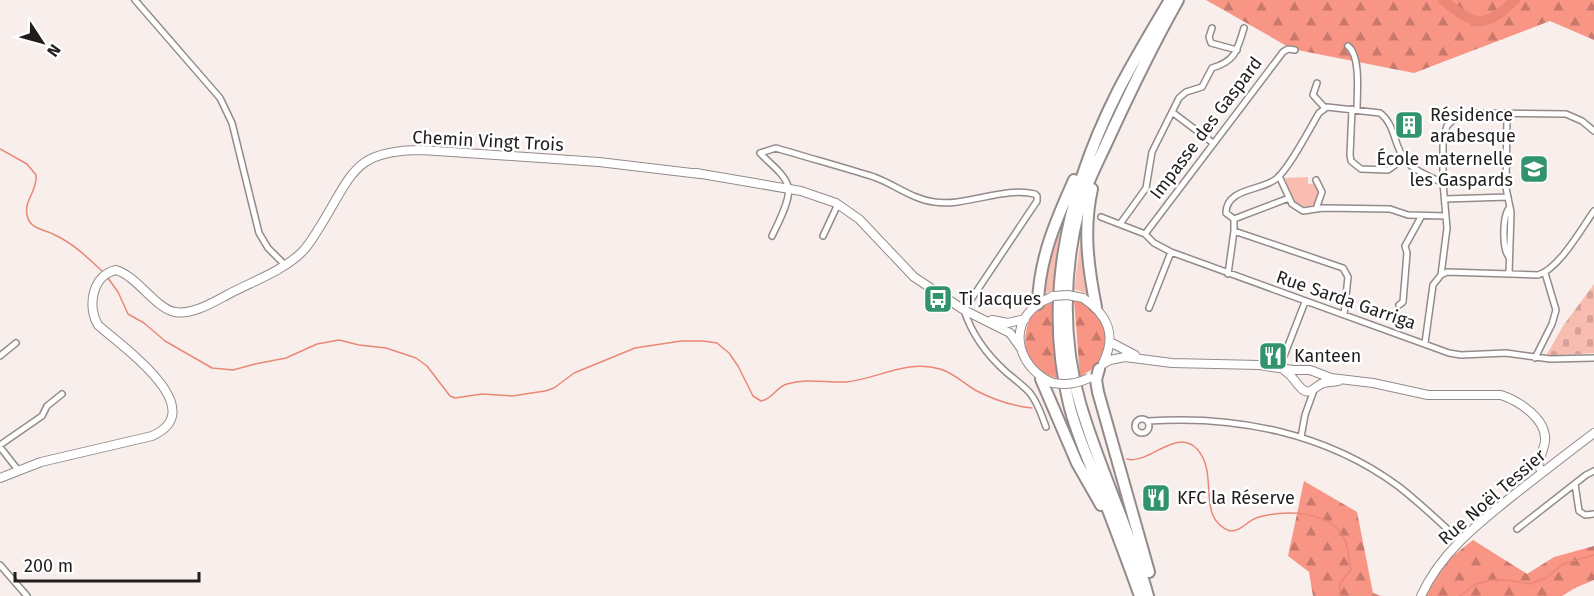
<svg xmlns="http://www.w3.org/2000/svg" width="1594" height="596" font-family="'Fira Sans',sans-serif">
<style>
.grass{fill:#f9bcb1}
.forest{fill:url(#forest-firs)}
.cemetery{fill:url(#cemetery-stones)}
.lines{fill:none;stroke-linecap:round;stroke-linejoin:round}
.stream{stroke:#ea8777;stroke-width:1.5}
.river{stroke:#ea8777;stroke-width:10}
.street-casing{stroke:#938b89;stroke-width:8}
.secondary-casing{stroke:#938b89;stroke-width:10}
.highway-casing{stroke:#938b89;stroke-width:14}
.street{stroke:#fff;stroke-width:5}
.secondary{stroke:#fff;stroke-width:8}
.highway{stroke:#fff;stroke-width:10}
.secondary-bridge-casing{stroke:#938b89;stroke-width:10;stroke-linecap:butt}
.secondary-bridge{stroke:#fff;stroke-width:8}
.labels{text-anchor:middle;stroke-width:5;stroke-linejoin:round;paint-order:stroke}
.poi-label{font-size:18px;fill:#211d1d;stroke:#fff;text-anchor:start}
.street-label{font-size:18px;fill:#211d1d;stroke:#fff}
</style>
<defs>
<pattern id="forest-firs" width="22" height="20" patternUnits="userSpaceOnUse" patternTransform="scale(1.5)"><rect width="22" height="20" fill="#f99585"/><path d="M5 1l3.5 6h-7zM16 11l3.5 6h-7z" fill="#c9796c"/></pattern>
<pattern id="cemetery-stones" width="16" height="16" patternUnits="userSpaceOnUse" patternTransform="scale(1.5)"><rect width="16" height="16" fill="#f9bcb1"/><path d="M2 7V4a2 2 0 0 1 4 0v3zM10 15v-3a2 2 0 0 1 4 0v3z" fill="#d5a198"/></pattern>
</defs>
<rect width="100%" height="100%" fill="#f8efed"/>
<path class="grass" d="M1308,177V184L1315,183L1319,193L1315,206C1290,210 1292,197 1285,178Z
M1064,211L1067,212L1063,223H1061L1057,250L1054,290L1044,294L1042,293L1044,270Z
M1083,224L1088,294L1074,289Z"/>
<path class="forest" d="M1206,0H1594V40L1550,21L1414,73L1292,49Z
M1074,300C1078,302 1084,303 1088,305C1107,318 1111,348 1096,366C1092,370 1085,373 1080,377Z
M1053,302L1054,339L1060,379C1033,373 1020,354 1027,327C1029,320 1033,312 1040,308C1043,305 1049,304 1053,302Z
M1304,481L1357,512L1373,593L1381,596H1313L1309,572L1288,556Z
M1473,540L1527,574L1554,557L1594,546V580L1575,588L1562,596H1422L1435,570Z"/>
<path class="cemetery" d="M1594,284V353L1546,356L1563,326Z"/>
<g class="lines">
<path class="stream" d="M0,149L27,164L36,175C38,190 24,200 27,215C30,230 44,229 55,235C74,244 88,258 103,272
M108,278L118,292L128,314L144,323L165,341L212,368L233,370L255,364L286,358L317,344L339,340L359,345L386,348L416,358L427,366L450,396L455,398L482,394L512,396L545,391L554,388L574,373L635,348L681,341H703L717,343L729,353L738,366L753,396L761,401C773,399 776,387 787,384C807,378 826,383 846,382C877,379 908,359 940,369C954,373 963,383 975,390C992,399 1012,406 1032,408
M1127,459C1149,465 1176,427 1197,449C1220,474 1195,518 1230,531C1243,531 1247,520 1259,517C1285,510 1330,510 1344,538C1349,547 1349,561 1351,570L1340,583V596
M1460,596L1476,584L1491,580H1507L1530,584L1546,578L1563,564L1594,555"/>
<path class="river" d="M1443,0C1475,26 1484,30 1515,0"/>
<g class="street-casing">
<path id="street" d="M135,0L220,98L232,123L259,233L268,248L285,265
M1212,28L1209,37L1211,43L1237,50
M1348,46C1361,56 1357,93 1357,109
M1317,83L1313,95L1325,108
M1352,109L1350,155L1351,161L1361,169L1388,170L1404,159
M1172,112L1213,143
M1507,114L1506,188L1511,212L1509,274
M1279,176L1292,204L1303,211L1323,208L1390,209L1408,215L1446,216
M1316,180L1322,192L1316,209
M1445,199L1508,197
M1101,217L1145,234L1154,243L1171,252L1449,353L1461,355L1506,353L1550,359L1594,358
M1234,219L1226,213C1226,188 1261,191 1276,179C1289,169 1310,128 1319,113L1327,107L1380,113C1395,124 1394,146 1405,160C1414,171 1431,177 1443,183
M1234,219L1289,198
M1120,224L1146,188L1152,152L1179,98L1186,92L1202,87L1212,68C1236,61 1237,50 1244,28
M1234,231L1343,268L1348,277L1344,315
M1145,234L1283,52L1288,49L1295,50
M772,236C777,225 792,198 788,186C784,173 769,163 760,153L776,148C809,158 842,167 874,177C894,184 912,199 934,202C966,207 1004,186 1035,194L1037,196V201L964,310C972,335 986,354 1006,372C1014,379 1023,385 1030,393C1038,403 1042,416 1046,427
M823,236L838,204
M1509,257C1502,249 1502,215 1510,207
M1228,274L1234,231V219
M1441,275L1447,272L1538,275C1559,269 1581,229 1594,211
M1399,305L1403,302L1407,253L1405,246L1421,217
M1149,308L1171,252
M1425,343L1433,285L1441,275L1447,228L1443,183V139L1447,126L1453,120L1470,113L1566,114L1582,121L1594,131
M0,356L16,343
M1284,356L1305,302
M1535,358L1552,324L1556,310L1545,273
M1135 426a7 7 0 1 1 14 0a7 7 0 1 1-14 0Z
M1148,421C1236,415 1326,433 1398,486C1420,503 1440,522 1460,541
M1301,437L1305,415L1314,390
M0,445L42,416L47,406L62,394
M0,447L18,470
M1575,484L1579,511L1585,515L1594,514
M1517,529L1586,475L1594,471
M0,565L27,596"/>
</g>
<g class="secondary-casing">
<path id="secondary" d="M696,173L801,191L836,203L859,219L914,277L964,310L1010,333L1020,347
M1083,298C1108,315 1117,335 1103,363
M992,320L1008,323L1025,319
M1110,342L1135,355
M1103,364L1110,360L1125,357L1172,363L1259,365L1293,370H1310L1331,378L1373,383L1428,395H1501C1519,401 1547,419 1545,441C1544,449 1540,457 1538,465L1542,472
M1284,370C1295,378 1293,380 1301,388C1309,397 1315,386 1323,383C1327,382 1333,382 1338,381
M1053,383C1021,370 1005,329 1037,305C1041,301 1048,299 1053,296
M0,478L41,462L152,436C213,409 121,346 98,325C87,307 92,275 116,270C137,276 156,309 175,312C192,315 212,303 227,295C251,282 283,271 302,252C310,244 315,234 321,225C353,173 354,150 422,150L599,162L700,174
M1421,596C1440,554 1475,526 1510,498C1538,476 1566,454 1594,433"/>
</g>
<g class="highway-casing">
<path id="highway" d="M1092,189C1083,229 1088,267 1096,307
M1038,304C1039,259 1056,220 1074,180
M1099,369L1096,380L1098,392L1149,572
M1041,379L1077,463L1101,505
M1140,596C1127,560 1114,525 1100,489C1089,461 1076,433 1069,404C1043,296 1069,188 1118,91C1134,60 1152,30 1170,0
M1148,596C1130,530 1099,469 1080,403C1062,341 1063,272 1079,209C1085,186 1097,164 1107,142C1129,94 1152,46 1178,0"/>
</g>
<use href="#street" class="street"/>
<use href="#secondary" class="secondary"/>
<use href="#highway" class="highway"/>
<g class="secondary-bridge-casing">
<path id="secondary-bridge" d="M1053,296L1068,295L1083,298
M1053,383C1067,385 1076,384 1089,378"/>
</g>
<use href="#secondary-bridge" class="secondary-bridge"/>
</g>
<defs>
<g id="building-square" transform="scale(1.5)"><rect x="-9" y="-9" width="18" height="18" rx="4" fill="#31946f" stroke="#fff"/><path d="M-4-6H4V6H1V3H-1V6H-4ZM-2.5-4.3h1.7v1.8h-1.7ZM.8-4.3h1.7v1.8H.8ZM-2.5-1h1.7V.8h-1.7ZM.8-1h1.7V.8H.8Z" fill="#fff"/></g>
<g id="school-square" transform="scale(1.5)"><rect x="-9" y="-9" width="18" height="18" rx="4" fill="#31946f" stroke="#fff"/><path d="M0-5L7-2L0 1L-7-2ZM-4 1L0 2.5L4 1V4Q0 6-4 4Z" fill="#fff"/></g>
<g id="bus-square" transform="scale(1.5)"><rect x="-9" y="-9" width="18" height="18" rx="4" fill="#31946f" stroke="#fff"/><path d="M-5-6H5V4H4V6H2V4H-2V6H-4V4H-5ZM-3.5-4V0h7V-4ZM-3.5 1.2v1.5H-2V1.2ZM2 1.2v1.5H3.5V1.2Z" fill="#fff"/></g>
<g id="restaurant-square" transform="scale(1.5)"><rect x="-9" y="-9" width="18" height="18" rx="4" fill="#31946f" stroke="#fff"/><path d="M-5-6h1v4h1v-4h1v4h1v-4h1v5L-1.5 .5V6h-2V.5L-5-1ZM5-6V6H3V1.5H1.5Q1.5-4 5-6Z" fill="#fff"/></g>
</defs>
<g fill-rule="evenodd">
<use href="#building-square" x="1409" y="125"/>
<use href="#school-square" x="1534" y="169"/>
<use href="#bus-square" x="938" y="299"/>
<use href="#restaurant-square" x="1273" y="356"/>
<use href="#restaurant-square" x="1156" y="498"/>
</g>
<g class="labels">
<g class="poi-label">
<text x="1430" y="121">Résidence<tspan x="1430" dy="21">arabesque</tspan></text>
<text x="1513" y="165" text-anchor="end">École maternelle<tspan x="1513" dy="21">les Gaspards</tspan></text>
<text x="959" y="305">Ti Jacques</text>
<text x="1294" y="362">Kanteen</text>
<text x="1177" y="504">KFC la Réserve</text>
</g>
<g class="street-label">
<text transform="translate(1206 128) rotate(-53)" y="6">Impasse des Gaspard</text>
<text transform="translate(488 141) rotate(3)" y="6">Chemin Vingt Trois</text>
<text transform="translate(1346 300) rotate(19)" y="6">Rue Sarda Garriga</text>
<text transform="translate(1492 497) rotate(-41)" y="6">Rue Noël Tessier</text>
</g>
</g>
<g transform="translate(42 42) rotate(126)" stroke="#ffffff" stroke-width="4.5" paint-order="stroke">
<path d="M0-4.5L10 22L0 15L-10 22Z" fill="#211d1d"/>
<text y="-9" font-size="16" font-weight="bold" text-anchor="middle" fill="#211d1d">N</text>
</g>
<path d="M15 572v9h184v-9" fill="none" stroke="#211d1d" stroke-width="3"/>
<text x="24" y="572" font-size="18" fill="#211d1d" stroke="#ffffff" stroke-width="4.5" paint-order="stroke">200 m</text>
</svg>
